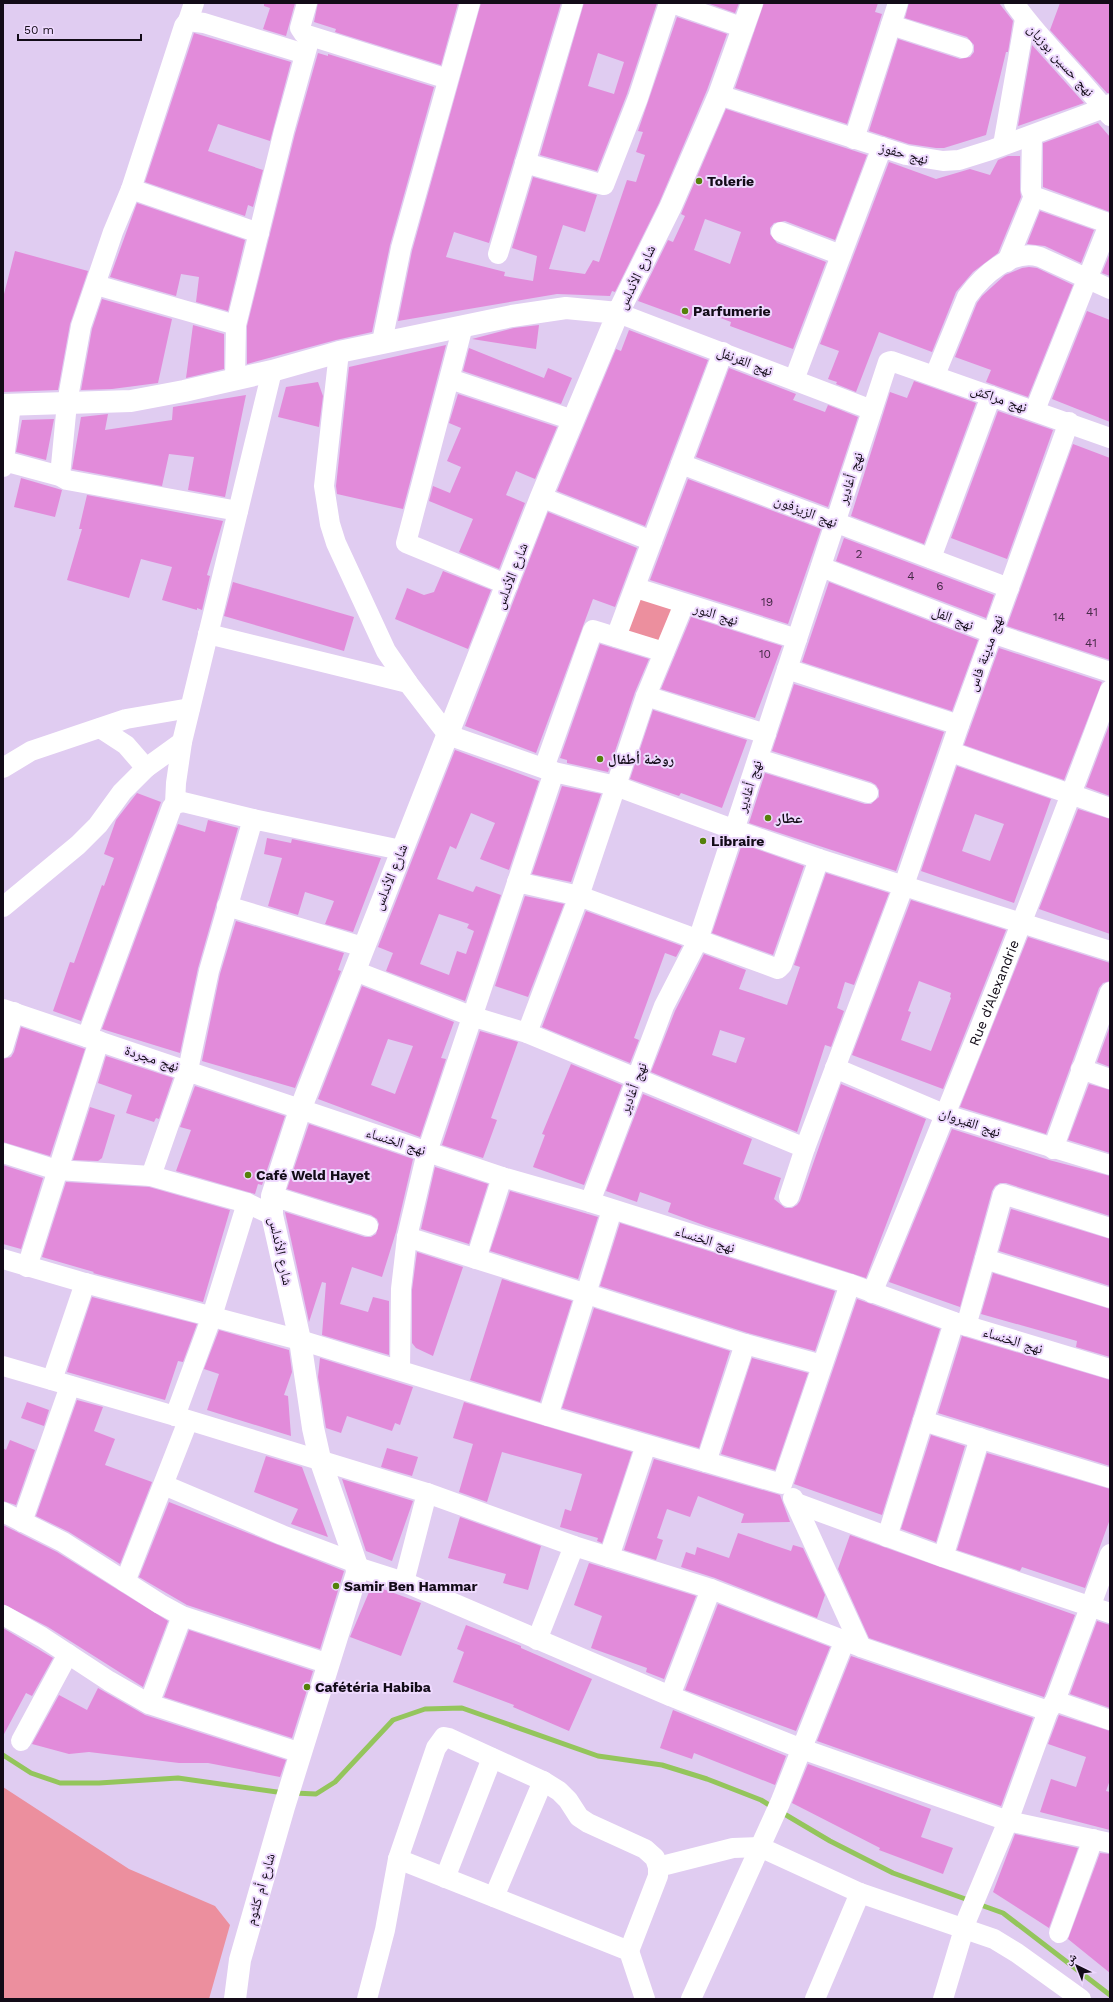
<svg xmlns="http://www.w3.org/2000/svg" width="1113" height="2002" font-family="'Work Sans','Noto Naskh Arabic',sans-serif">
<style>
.green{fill:#ec8f9e}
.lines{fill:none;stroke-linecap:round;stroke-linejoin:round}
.stream{stroke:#94c55c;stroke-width:5}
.building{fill:#e28bda;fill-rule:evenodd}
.street{stroke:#fff;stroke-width:20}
.secondary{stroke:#fff;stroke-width:22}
.poi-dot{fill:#54810a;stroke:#eed9fe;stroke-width:1.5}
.labels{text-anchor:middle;stroke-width:4;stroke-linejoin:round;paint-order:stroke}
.number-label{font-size:12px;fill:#462b48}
.street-label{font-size:14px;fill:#120b17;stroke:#eed9fe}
.poi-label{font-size:14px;font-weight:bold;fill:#120b17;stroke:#eed9fe;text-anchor:start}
</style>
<rect width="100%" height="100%" fill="#e0ccf1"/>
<path class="green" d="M639,597L674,610L661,644L626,631Z
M3,1787L129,1869L215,1906L230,1925L209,1999H3Z"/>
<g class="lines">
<path class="stream" d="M3,1755L31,1773L60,1783H99L178,1778L284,1793
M294,1793L316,1794L335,1782L393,1720L425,1709L462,1708L598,1756L662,1765L707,1779L761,1800L774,1808
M781,1812L830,1841L893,1873L971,1901
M978,1904L1003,1913L1110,1995"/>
</g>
<path class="building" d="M264,3H295L286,36L263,29L270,8L264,6Z
M318,3H458L441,65L335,32L336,29L314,22Z
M481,3H561L489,243L454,232L446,257L505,272L504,276L533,281L537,256L512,248L533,177L597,195L585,232L563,225L549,269L585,274L593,260L599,262L627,180L636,182L645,155L636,152L643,132L638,131L677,17L727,34L707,90L659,203L615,292L612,291L610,296L557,294L398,321L412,251Z
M584,3H657L627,94L597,171L540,155ZM598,53L624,62L614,94L588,86Z
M707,3H739L735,13Z
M764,3H878L875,12L882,14L847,124L735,88Z
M909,3H999L1013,21L1008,52H1006L986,135L944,148H936L909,144L869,131L898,39L960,59L970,57L974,52V45L967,37L905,18Z
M1060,3H1110L1109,93H1107L1050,30Z
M194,33L291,62L270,141L218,124L208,151L263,170L253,207L248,205L245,216L145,182Z
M1032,45L1084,103L1018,126Z
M318,53L328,56V54L434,87L390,245L372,332L336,340L247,364V326L295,134Z
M726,109L867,155L835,240L785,221L774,223L770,228V234L777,243L826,262L793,349L730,326L731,322L694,308L690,320L638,301L668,240L673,242L685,216L681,214ZM705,219L741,232L730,264L694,250Z
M1098,123L1110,137V212L1043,187V143Z
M1008,156H1020V190L1021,197L998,253L973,272L956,292L932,352L879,332L856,392L836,384L837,382L828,379L839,351L820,344L889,162L936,179L970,169L990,175L998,160Z
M137,203L245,240L228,311L196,302L199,277L181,274L176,296L110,277Z
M1040,211L1094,230L1081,263L1045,246L1027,244Z
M15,251L88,271L70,324L58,390L3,392V298Z
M1110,253V276L1102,273Z
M1029,267L1037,268L1073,285L1028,397L986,382L991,370L955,357L977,303L982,296L1005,275L1022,268Z
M102,299L172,319L158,383L112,389L81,390L92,329Z
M1087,311L1110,320V422L1052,399Z
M193,325L224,334V369L186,378Z
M539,325L536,349L472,339L514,328Z
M629,330L708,360L645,526L557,491L616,349L621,351Z
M446,345L403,509L337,494L336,486L349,367Z
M469,348L544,378L548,368L572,378L561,404L463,371Z
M729,368L796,394L793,400L825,412L828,405L858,417L828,507L696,457Z
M914,381L976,403L924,544L851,516L890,392L907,398Z
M318,382L323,396L319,427L278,417L286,387Z
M458,394L557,427L535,479L516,471L506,495L525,503L499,569L459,552L473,519L429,501L433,486L450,493L461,467L447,461L461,428L449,423Z
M246,395L225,497L188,490L194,457L169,454L162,486L72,469L81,417L108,414L105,430L172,420L173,407Z
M998,411L1053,430L1007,559L951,538Z
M54,419L46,460L16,452L22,420Z
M1073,444L1110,458V660L1007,626Z
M21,478L62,490L55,517L14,507Z
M688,479L821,529L788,624L650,580Z
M87,495L223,521L207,575L210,576L202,610L197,608V610L162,600L172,567L141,559L129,598L67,580L82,529H79Z
M548,512L637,548L615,607L593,599L536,753L465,726Z
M844,538L994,595L986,618L836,561Z
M443,571L491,590L468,649L395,619L407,588L424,595L434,592Z
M233,582L354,617L344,651L224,616Z
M829,582L978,640L952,711L802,662Z
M691,617L782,646L755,718L661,689Z
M600,644L649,659L635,692L608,772L567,763V760L560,758Z
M999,648L1102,682L1064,780L964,745Z
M794,684L944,732L896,871L749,823L765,773L865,804H871L879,797V790L876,785L871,782L772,751Z
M653,710L747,740L722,808L681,793L679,796L630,779Z
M1110,723V796L1086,787Z
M455,750L539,781L509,870L480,859L495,823L471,813L456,849L450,846L437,879L473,892L476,886L501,895L465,1001L386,971L393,953L378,947ZM439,914L469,924L467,928L474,931L466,954L457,951L449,975L420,964Z
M957,766L1051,799L1014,903L921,871ZM975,814L1004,824L990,861L962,851Z
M562,786L601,794L571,882L532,874Z
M137,793L161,802L81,1021L53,1011L70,962L74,963L102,885L104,886L114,858L104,854L116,820Z
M1078,809L1110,819V934L1039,909Z
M208,820L238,828L198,968L180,1053L102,1029L178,824L205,832Z
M267,838L291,843L292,839L381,858L353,932L325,924L334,901L305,892L298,915L268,906L282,858L264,854Z
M742,844L804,866L773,955L712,933Z
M826,873L889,893L854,985L845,982L837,1008L844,1011L831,1047L825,1045L797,1132L651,1072L675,1011L704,954L746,970L739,989L787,1005L800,967L794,965ZM720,1030L745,1038L736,1063L712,1055Z
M525,896L564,904L528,997L495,986Z
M911,900L1006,930L943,1089L852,1055ZM919,981L951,993L950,997L951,998L931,1051L901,1040L911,1012L908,1011Z
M586,911L682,946L676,957L665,953L634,1038L639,1040L630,1063L542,1027Z
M236,921L344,953L338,970L341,971L295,1088L202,1061L220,974Z
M1028,937L1110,963V981L1103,983L1099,988L1046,1134L960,1107Z
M362,986L454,1022L441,1058L446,1059L420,1137L318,1099ZM388,1039L413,1046L395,1094L371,1085Z
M1110,1026V1067L1097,1062Z
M21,1027L85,1049L50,1156L3,1142V1059L11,1057L14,1052Z
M480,1031L518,1042L491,1118L497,1120L483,1158L442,1145Z
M106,1056L173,1078L159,1119L156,1118L154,1122L126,1113L132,1095L98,1083Z
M571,1064L622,1085L584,1185L533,1167L545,1135L542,1134Z
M841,1084L926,1119L866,1278L706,1226L668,1212L671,1203L640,1192L637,1202L606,1191L643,1094L752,1139L743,1164L781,1178L774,1199L785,1208H792L797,1205L800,1201Z
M1089,1084L1110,1090V1153L1068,1140Z
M195,1086L285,1116L262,1185L258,1184L255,1194L176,1171L191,1130L180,1127Z
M90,1107L115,1115L102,1158L98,1161L73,1160Z
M309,1124L413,1159L396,1232L382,1277L352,1267L340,1304L368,1312L373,1297L389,1301V1355L322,1335L326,1283L322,1282L309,1322L285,1212L365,1237H371L376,1234L379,1224L377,1219L371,1215L287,1189Z
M952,1129L1049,1160L1110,1176V1216L1006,1183H1000L995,1186L992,1191L960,1307L889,1282Z
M3,1165L43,1178L21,1249L3,1244Z
M435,1167L488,1184L469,1244L421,1229Z
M66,1182L149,1187L230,1210L203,1302L93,1273L94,1272L42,1257Z
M510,1191L598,1217L578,1279L490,1251Z
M1011,1209L1110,1239V1286L999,1251Z
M620,1223L835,1291L815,1351L748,1333L600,1286Z
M417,1252L463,1267L433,1356L416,1348L412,1343V1290Z
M993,1273L1110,1309V1357L1076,1347L1077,1341L981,1314Z
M502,1279L572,1301L540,1402L470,1380Z
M92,1297L197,1324L183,1362L178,1361L165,1400L67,1372Z
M857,1299L940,1329L882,1515L794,1484Z
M594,1308L730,1351L699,1448L562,1408Z
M219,1330L289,1350L292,1372L284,1395L288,1396L291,1436L207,1410L219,1374L204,1369Z
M962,1336L1110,1380V1466L938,1413Z
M320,1358L413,1387L400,1425L395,1423L392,1431L347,1416L341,1433L326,1428L318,1377Z
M752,1358L808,1373L775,1470L721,1454Z
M77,1400L103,1407L94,1431L115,1439L105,1465L152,1482L120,1564L69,1532L36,1516Z
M27,1402L49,1410L44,1426L21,1418Z
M464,1402L632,1452L602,1543L597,1541L598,1538L560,1527L565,1509L571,1511L582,1474L502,1452L487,1502L459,1492L473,1444L453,1438Z
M931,1435L965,1446L936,1542L901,1529Z
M10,1440L35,1450L16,1505L3,1501V1448L6,1450Z
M387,1448L418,1457L412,1476L381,1467Z
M987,1453L1110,1489V1519L1085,1588L1022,1567L1020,1571L957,1550Z
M266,1456L302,1467L328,1537L291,1524L298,1509L254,1492Z
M654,1459L780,1495L790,1522L741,1523L744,1514L698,1496L690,1517L667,1509L657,1538L663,1540L656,1560L624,1550Z
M342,1479L413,1501L392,1561L366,1551Z
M169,1502L344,1571L320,1649L187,1605L139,1577Z
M460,1517L541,1546L528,1590L503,1583L506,1574L448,1558Z
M3,1525L57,1552L168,1621L143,1687L48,1627L3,1604Z
M738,1533L791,1551L793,1545L803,1548L825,1595L817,1618L715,1578L681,1567L686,1552L695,1555L697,1547L729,1558Z
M850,1535L1075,1615L1044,1697L869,1638L838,1569Z
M589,1563L696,1596L664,1679L646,1672L647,1668L591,1648L602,1616L574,1605Z
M372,1585L421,1603L401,1656L350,1637Z
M718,1604L830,1647L796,1731L685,1690Z
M1097,1621L1110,1625V1708L1070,1694Z
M466,1625L521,1646V1648L592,1679L569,1731L513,1707L514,1705L453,1682L464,1652L457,1649Z
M3,1628L53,1658L32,1696L26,1693L3,1736Z
M189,1630L313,1671L292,1738L164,1697Z
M851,1656L1033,1718L1001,1806L817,1741Z
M98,1688L145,1715L286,1760L280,1777L208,1763H179L89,1752L69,1754L32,1744L59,1695L87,1710Z
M673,1710L786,1756L775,1785L694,1753L692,1759L660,1748Z
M1059,1715L1110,1731V1780L1106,1791L1110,1792V1830L1040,1812L1051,1779L1076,1787L1086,1757L1048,1744Z
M808,1764L931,1809L921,1837L953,1848L943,1874L879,1850L880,1848L792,1803Z
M1015,1834L1078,1848L1049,1928L993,1892Z
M1100,1853L1110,1854V1973L1068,1939Z"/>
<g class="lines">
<g class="street">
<path d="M307,3L300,28L304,34L448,79"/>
<path d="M672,3L744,28"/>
<path d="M1014,3C1042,43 1080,77 1110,116"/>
<path d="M188,21L194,3"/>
<path d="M891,25L963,48"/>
<path d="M719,95L906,155L943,161L959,160L991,150L1104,108L1110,104"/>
<path d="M1032,136L1031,190L1033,195L1038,198L1105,222L1108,227L1035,410"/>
<path d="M854,139L898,3"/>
<path d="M1003,145L1025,19"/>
<path d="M525,163L604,185L638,98L669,3"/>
<path d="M131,189L259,233"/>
<path d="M781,232L841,255"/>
<path d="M498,254L573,3"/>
<path d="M1007,262L1034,196"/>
<path d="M96,285L236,325"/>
<path d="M618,313L872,410"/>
<path d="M463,326L406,543L508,585"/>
<path d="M382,342L401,248L470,3"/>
<path d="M339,352L324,486L330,524L336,543L386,651L408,683L448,735L554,772L616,786L735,830L819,859L1110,951"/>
<path d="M935,375L967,297C982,276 1012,248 1040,257L1110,289"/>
<path d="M450,379L573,420"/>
<path d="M235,380L236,325L284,131L310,37"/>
<path d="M794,380L882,147"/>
<path d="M4,461L60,476L67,480L238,511"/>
<path d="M681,464L1009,588"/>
<path d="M3,467L11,405"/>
<path d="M60,476L67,403L81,326L113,232L131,189L184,26L188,21L204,23L305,54"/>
<path d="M541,497L652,541"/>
<path d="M931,558L991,396"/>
<path d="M821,567L992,633L1110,672"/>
<path d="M636,588L797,639"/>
<path d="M208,634L408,683"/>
<path d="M616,637L723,352"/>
<path d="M787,669L959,725"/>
<path d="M646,696L766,734"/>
<path d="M100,728L126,745L146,768"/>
<path d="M951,752L1110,808"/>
<path d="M758,759L868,793"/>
<path d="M3,768L31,751L126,719L190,708"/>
<path d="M544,768L593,630L664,652"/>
<path d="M175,804L176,783L182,742L272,371"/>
<path d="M517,882L579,896L778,969L782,965L819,859"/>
<path d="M227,906L363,947"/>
<path d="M3,907L78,845L98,825L122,792L146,768L182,742"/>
<path d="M355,971L471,1016L527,1033L805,1148"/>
<path d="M3,1009L502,1177L590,1202L850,1284L954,1322L1110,1369"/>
<path d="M527,1033L579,896L646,696L684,604"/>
<path d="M87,1037L172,807L175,804L183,802L253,819"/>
<path d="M3,1048L14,1012"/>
<path d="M835,1068L946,1115L1110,1165"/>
<path d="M1081,1069L1110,1079"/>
<path d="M1053,1149L1110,992"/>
<path d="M3,1153L57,1170L151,1176L247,1203L272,1215"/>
<path d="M151,1176L188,1070L209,971L253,819L401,850"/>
<path d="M272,1196L368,1226"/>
<path d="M789,1197L805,1148L904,885L959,725L1069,422"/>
<path d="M590,1202L664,1006L698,940L888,362L891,361L1110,438"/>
<path d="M1110,1228L1003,1194L985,1259L1110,1298"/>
<path d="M407,1237L745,1344L822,1365"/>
<path d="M3,1259L85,1283L300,1340L548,1416L782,1484L850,1284"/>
<path d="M476,1259L502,1177"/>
<path d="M27,1267L99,1041"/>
<path id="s1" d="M872,1293C955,1093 1035,893 1110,690"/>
<path d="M966,1326L985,1259"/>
<path d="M3,1366L175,1416L427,1493L574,1546L711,1589L861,1647L1048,1711"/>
<path d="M400,1370L401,1289L407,1237L427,1152L554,772"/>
<path d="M52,1380L85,1283"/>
<path d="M175,1416L212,1316L247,1203"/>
<path d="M548,1416L612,1210"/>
<path d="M923,1421L1110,1478"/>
<path d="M706,1462L745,1344"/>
<path d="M164,1485L282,1535L356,1563"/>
<path d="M793,1498L861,1647"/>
<path d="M796,1503L943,1557L1110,1613"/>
<path d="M3,1512L63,1542L160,1604L182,1616L329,1664"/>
<path d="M22,1522L70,1386"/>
<path d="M887,1537L954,1322"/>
<path d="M1110,1554L1055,1701L1110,1720"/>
<path d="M609,1557L646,1445"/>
<path d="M943,1557L980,1438"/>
<path d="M357,1567L404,1582L670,1696L802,1749L1008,1821L1110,1843"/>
<path d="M125,1582L188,1421"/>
<path d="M404,1582L427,1493"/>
<path d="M3,1615L42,1637L109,1681L149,1704L301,1753"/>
<path d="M537,1640L574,1546"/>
<path d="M670,1696L711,1589"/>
<path d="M149,1704L182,1616"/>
<path d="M21,1741L68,1654"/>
<path d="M398,1859L629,1951L645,1999"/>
<path d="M658,1867L733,1848L760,1847L860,1893L994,1939L1017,1953L1081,1999"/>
<path d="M445,1878L492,1758"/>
<path d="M494,1897L543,1781"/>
<path d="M1059,1933L1093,1839"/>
<path d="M367,1999L385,1930L398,1859L436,1748L444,1737L449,1738L543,1781L559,1791L568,1800L579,1817L588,1823L645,1849L655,1858L658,1867V1876L629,1951"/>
<path d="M691,1999L780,1803L845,1640"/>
<path d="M815,1999L860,1893"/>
<path d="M943,1999L967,1919L1008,1821L1048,1711L1055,1701"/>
</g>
<path class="secondary" d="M3,405L131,401L184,391L272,371L339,352L512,316L566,308L618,313
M235,1999L240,1960L284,1807L357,1573L356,1563L320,1459L313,1428L300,1340L272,1215V1196L300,1110L541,497L618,313L670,208L719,95L752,3"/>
</g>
<g class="poi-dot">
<circle cx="699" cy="181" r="4"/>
<circle cx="685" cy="311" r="4"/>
<circle cx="600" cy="759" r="4"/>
<circle cx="768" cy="818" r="4"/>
<circle cx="703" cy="841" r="4"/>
<circle cx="248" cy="1175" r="4"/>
<circle cx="336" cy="1586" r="4"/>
<circle cx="307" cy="1687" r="4"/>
</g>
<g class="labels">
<g class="number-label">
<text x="859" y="558">2</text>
<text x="911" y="580">4</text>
<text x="940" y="590">6</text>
<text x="767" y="606">19</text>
<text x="1092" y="616">41</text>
<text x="1059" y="621">14</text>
<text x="1091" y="647">41</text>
<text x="765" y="658">10</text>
</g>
<g class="street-label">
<text transform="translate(1061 60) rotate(48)" y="5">نهج حسين بوزيان</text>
<text transform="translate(904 153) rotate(15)" y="5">نهج حفوز</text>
<text transform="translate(636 277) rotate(-64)" y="5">شارع الأندلس</text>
<text transform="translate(745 361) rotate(21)" y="5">نهج القرنفل</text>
<text transform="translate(999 398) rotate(19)" y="5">نهج مراكش</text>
<text transform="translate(850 478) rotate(-72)" y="5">نهج أغادير</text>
<text transform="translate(806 511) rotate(21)" y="5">نهج الزيزفون</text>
<text transform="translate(511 576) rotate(-69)" y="5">شارع الأندلس</text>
<text transform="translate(716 614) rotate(17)" y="5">نهج النور</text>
<text transform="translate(953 618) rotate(21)" y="5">نهج الفل</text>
<text transform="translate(985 653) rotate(-70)" y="5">نهج مدينة فاس</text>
<text transform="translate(749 786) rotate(-72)" y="5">نهج أغادير</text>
<text transform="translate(390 877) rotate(-68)" y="5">شارع الأندلس</text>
<text dy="5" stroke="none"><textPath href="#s1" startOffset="324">Rue d'Alexandrie</textPath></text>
<text transform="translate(152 1058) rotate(18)" y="5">نهج مجردة</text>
<text transform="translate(633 1088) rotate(-69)" y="5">نهج أغادير</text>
<text transform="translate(970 1122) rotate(19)" y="5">نهج القيروان</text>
<text transform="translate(396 1141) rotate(18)" y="5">نهج الخنساء</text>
<text transform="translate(705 1239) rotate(17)" y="5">نهج الخنساء</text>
<text transform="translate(281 1251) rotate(78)" y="5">شارع الأندلس</text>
<text transform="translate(1013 1340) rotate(17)" y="5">نهج الخنساء</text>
<text transform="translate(260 1889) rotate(-74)" y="5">شارع أم كلثوم</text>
</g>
<g class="poi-label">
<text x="707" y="186">Tolerie</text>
<text x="693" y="316">Parfumerie</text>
<text x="608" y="764">روضة أطفال</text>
<text x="776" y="823">عطار</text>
<text x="711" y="846">Libraire</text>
<text x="256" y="1180">Café Weld Hayet</text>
<text x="344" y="1591">Samir Ben Hammar</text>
<text x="315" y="1692">Cafétéria Habiba</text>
</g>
</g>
<rect width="1113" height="2002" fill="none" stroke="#120b17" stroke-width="8"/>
<g transform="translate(1077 1966) rotate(317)" stroke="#eed9fe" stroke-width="3" paint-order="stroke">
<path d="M0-3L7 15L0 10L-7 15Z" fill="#120b17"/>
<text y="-6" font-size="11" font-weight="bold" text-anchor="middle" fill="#120b17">ش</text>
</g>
<path d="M18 34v6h123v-6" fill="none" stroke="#120b17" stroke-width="2"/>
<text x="24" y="34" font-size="12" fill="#120b17" stroke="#eed9fe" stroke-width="3" paint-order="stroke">50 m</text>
</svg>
